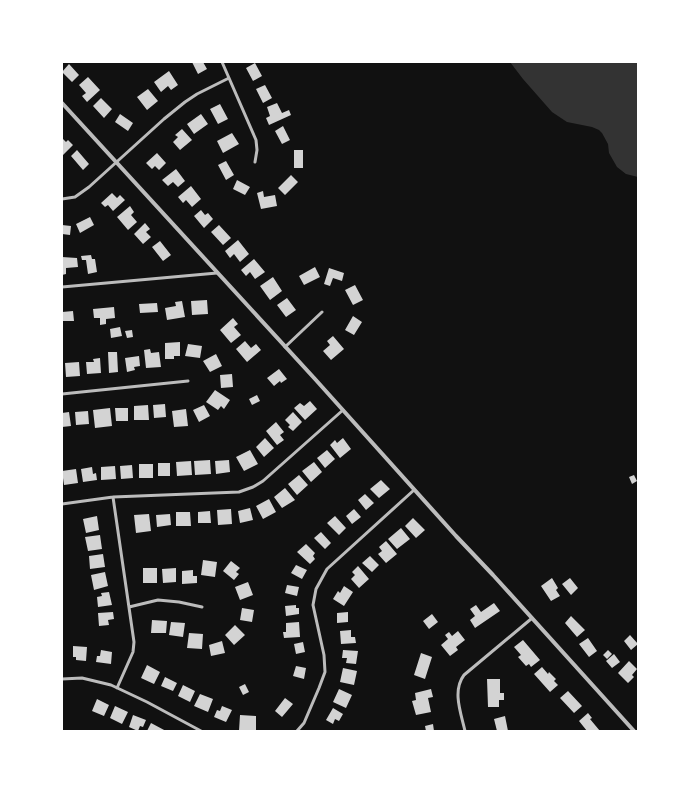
<svg xmlns="http://www.w3.org/2000/svg" width="700" height="793" font-family="Montserrat,sans-serif">
<style>
.water{fill:#333}
.building{fill:#d3d3d3}
.lines{fill:none;stroke-linecap:round;stroke-linejoin:round}
.minor{stroke:#bcbcbc;stroke-width:3}
.tertiary{stroke:#bcbcbc;stroke-width:4}
</style>
<rect width="100%" height="100%" fill="#111"/>
<path class="water" d="M510,62H638V177L626,174L617,167L609,153L608,144L602,133L599,130L592,127L567,122L552,112L523,79Z"/>
<path class="building" d="M192,62H203L207,69L198,74Z
M255,63L262,76L253,81L246,68Z
M69,64L79,75L72,82L62,72Z
M169,71L178,85L171,90L168,86L161,92L154,82Z
M88,77L100,90L87,102L82,96L86,93L79,85Z
M265,85L272,98L263,103L256,89Z
M148,89L158,101L147,110L137,97Z
M101,98L112,109L104,118L93,106Z
M277,103L282,113L289,110L291,115L269,125L266,118L270,116L267,107Z
M220,104L228,119L218,124L210,109Z
M120,114L133,123L128,131L115,122Z
M201,114L208,124L194,134L187,124Z
M283,126L290,140L282,144L275,131Z
M182,129L192,140L180,150L173,142L178,137L175,135Z
M232,133L239,144L223,153L217,141Z
M62,138L66,142L68,140L73,145L62,156Z
M77,150L89,164L83,170L71,156Z
M294,150H303V168H294Z
M157,153L166,163L159,170L155,166L152,169L146,163Z
M226,161L234,175L226,180L218,165Z
M176,169L185,181L178,187L173,182L168,186L162,180Z
M291,175L298,182L285,195L278,188Z
M237,180L250,187L245,195L233,189Z
M191,186L201,199L192,207L186,200L183,203L178,197Z
M263,191L264,197L275,195L277,206L261,209L257,193Z
M112,193L117,198L120,195L125,200L113,211L108,205L105,207L101,203Z
M130,206L134,212L131,215L137,222L128,230L117,217Z
M201,210L205,215L208,213L213,219L204,228L194,216Z
M90,217L94,225L80,233L76,224Z
M145,223L150,229L146,232L151,237L143,244L134,234Z
M62,225L71,226L70,235L62,234Z
M219,225L231,238L223,245L211,232Z
M238,240L249,254L240,262L234,254L230,258L225,251Z
M160,241L171,255L163,261L152,247Z
M91,255L92,259H95L97,272L88,274L86,260H82L81,256Z
M62,257L77,258L78,267L66,268V274L62,275Z
M254,259L265,272L255,279L250,272L246,276L241,270Z
M315,267L320,277L304,285L299,276Z
M329,268L344,273L342,281L333,278L330,286L324,284Z
M273,277L282,291L270,300L260,286Z
M355,285L363,300L353,305L345,290Z
M287,298L296,310L286,317L277,305Z
M207,300L208,314L192,315L191,301Z
M182,301L185,317L167,320L165,308L176,306L175,302Z
M157,303L158,312L140,313L139,304Z
M114,307L115,318L106,319V324L100,325V318H94L93,309Z
M73,311L74,321H62V312Z
M353,316L362,322L354,335L345,330Z
M233,318L238,324L234,327L241,335L231,343L220,330Z
M120,327L122,336L111,338L110,329Z
M132,330L133,337L127,338L125,331Z
M333,336L344,349L331,360L323,351L330,345L327,341Z
M245,341L251,348L256,344L261,350L247,362L236,349Z
M180,342V356H174V359H165V343Z
M188,344L202,346L200,358L185,356Z
M150,349L151,353L159,352L161,367L146,368L144,350Z
M108,352H117L118,372L109,373Z
M216,354L222,366L210,372L203,361Z
M139,356L140,366L134,367L135,370L127,372L125,358Z
M100,358L101,373L87,374L86,362H94L93,359Z
M79,362L80,376L66,377L65,363Z
M279,369L287,379L281,383L280,381L274,386L267,378Z
M232,374L233,387L221,388L220,375Z
M215,390L230,400L224,409L221,406L218,410L206,402Z
M257,395L260,401L252,405L249,399Z
M310,401L317,409L305,420L294,408L300,403L304,406Z
M165,404L166,417L154,418L153,405Z
M148,405L149,420H134V406Z
M204,405L210,416L199,422L193,410Z
M110,408L112,426L95,428L93,410Z
M115,408H128V421H116Z
M186,409L188,426L174,427L172,411Z
M88,411L89,424L76,425L75,412Z
M69,412L71,426L62,427V413Z
M293,412L302,422L293,431L288,427L290,425L285,420Z
M276,422L284,432L280,435L284,440L277,445L266,431Z
M265,438L274,448L264,457L256,447Z
M343,438L351,449L340,458L330,445L335,440L337,443Z
M250,450L258,464L244,471L236,457Z
M327,450L335,459L325,468L317,458Z
M210,460L211,474L195,475L194,461Z
M229,460L230,472L216,474L215,461Z
M191,461L192,475L177,476L176,462Z
M314,462L322,472L311,482L302,471Z
M158,463H170V476H158Z
M139,464H153V478H139Z
M132,465L133,478L121,479L120,466Z
M115,466L116,479L101,480V467Z
M92,467L93,474L96,473L97,480L83,482L81,469Z
M76,469L78,483L64,485L62,471Z
M299,475L308,485L297,495L288,484Z
M634,475L637,481L632,484L629,477Z
M381,480L390,489L379,498L370,489Z
M285,488L295,500L282,508L274,497Z
M365,494L374,503L366,510L358,500Z
M269,499L276,512L263,519L256,506Z
M250,508L253,520L240,523L238,511Z
M231,509L232,524L218,525L217,510Z
M354,509L361,517L352,524L346,516Z
M210,511L211,523H198V512Z
M176,512H190L191,526H176Z
M149,514L151,531L136,533L134,515Z
M170,514L171,525L157,527L156,515Z
M97,516L99,530L86,533L83,519Z
M335,516L346,528L339,535L327,523Z
M413,518L425,530L416,538L405,526Z
M401,528L410,539L397,549L388,539Z
M321,532L331,543L325,549L314,538Z
M100,535L102,549L88,551L85,537Z
M386,541L397,554L386,563L378,554L382,551L379,547Z
M306,544L315,553L313,556L315,559L310,564L297,552Z
M103,554L105,567L90,569L89,556Z
M370,556L379,565L372,572L362,563Z
M203,560L217,562L215,577L201,575Z
M231,561L240,568L236,572L239,574L234,580L223,571Z
M296,565L307,570L302,579L291,573Z
M358,566L369,579L359,588L351,579L355,575L352,572Z
M143,568H157V583H143Z
M176,568V582L163,583L162,569Z
M193,570V576H197V583L182,584V571Z
M105,572L108,586L94,590L91,575Z
M552,578L558,588L556,590L560,596L551,601L541,586Z
M570,578L578,588L571,595L562,584Z
M248,582L253,595L240,600L235,587Z
M287,585L299,587L297,596L285,593Z
M344,586L353,592L344,606L333,599L338,591L340,593Z
M109,592L112,605L98,607L97,597L102,596L101,593Z
M494,603L500,611L475,628L470,620L475,616L470,609L476,605L481,612Z
M296,605V608H299V614L286,616L285,606Z
M242,608L254,610L252,622L240,620Z
M113,612L114,619L108,620L109,625L99,626L98,613Z
M348,612V622L337,623V613Z
M432,614L438,622L429,629L423,621Z
M571,616L585,630L577,637L565,623Z
M152,620L167,621L166,633H151Z
M171,622L185,623L183,637L169,635Z
M299,622L300,637L284,638L283,632H286V623Z
M235,625L245,635L234,645L225,635Z
M351,630V637H355L356,643L341,644L340,631Z
M458,631L465,640L456,647L458,650L450,656L441,645L448,639L445,635L449,632L452,636Z
M189,633L203,634L202,649L187,648Z
M630,635L638,644L631,650L624,641Z
M588,638L597,651L589,657L579,644Z
M523,640L540,660L531,667L529,664L526,666L518,657L521,655L514,647Z
M222,641L225,653L211,656L209,645Z
M303,642L305,652L296,654L294,644Z
M73,646L87,647L86,661L76,660V657H73Z
M101,650L112,652L111,664L96,662L97,656H100Z
M343,650L358,651L356,664L346,663L347,658H342Z
M608,650L612,654L607,659L603,655Z
M421,653L432,657L425,679L414,675Z
M614,654L620,662L612,668L606,661Z
M629,661L637,669L632,675L634,677L628,683L618,673Z
M147,665L160,672L154,684L141,678Z
M296,666L306,668L304,679L293,676Z
M542,667L548,674L549,672L556,679L554,681L558,685L550,692L534,674Z
M343,668L357,671L354,685L340,682Z
M165,677L177,683L173,691L161,686Z
M487,679H500V693H504V700H499V707H488Z
M245,684L249,692L243,695L239,687Z
M183,685L195,691L190,702L178,696Z
M339,689L352,695L346,708L333,702Z
M431,689L433,697L428,698L431,712L416,715L412,701L416,700L415,693Z
M568,691L582,706L574,713L560,698Z
M200,694L213,699L208,712L194,706Z
M285,698L293,704L282,717L275,711Z
M97,699L109,705L104,716L92,711Z
M115,706L128,712L122,724L110,718Z
M222,706L232,710L226,722L214,717L217,710L220,711Z
M333,708L343,714L339,721L335,719L333,724L326,720Z
M588,713L592,718L590,719L600,731H587L579,721Z
M133,715L146,720L143,727L140,726L138,731L129,727Z
M240,715L256,716V731H239Z
M505,716L508,731H497L494,719Z
M151,723L166,731H147Z
M433,724L434,731H426L425,726Z"/>
<g class="lines">
<path class="minor" d="M222,62L256,140L257,150L255,162
M62,199L75,197L89,187L164,119L185,102L197,94L229,78
M62,287L217,273
M285,347L322,312
M62,394L188,381
M113,497L134,642L133,652L117,688
M62,504L113,497L239,492L253,487L263,481L343,410
M129,607L158,600L179,602L202,607
M62,679L82,678L111,685L147,702L201,731
M297,731L304,723L319,688L325,672L324,655L313,605L316,589L327,569L414,490
M465,731C461,713 452,691 464,675L531,619"/>
<path class="tertiary" d="M62,103L315,379L456,536L493,575L634,731"/>
</g>
<rect width="700" height="793" fill="none" stroke="#ffffff" stroke-width="126"/>
</svg>
